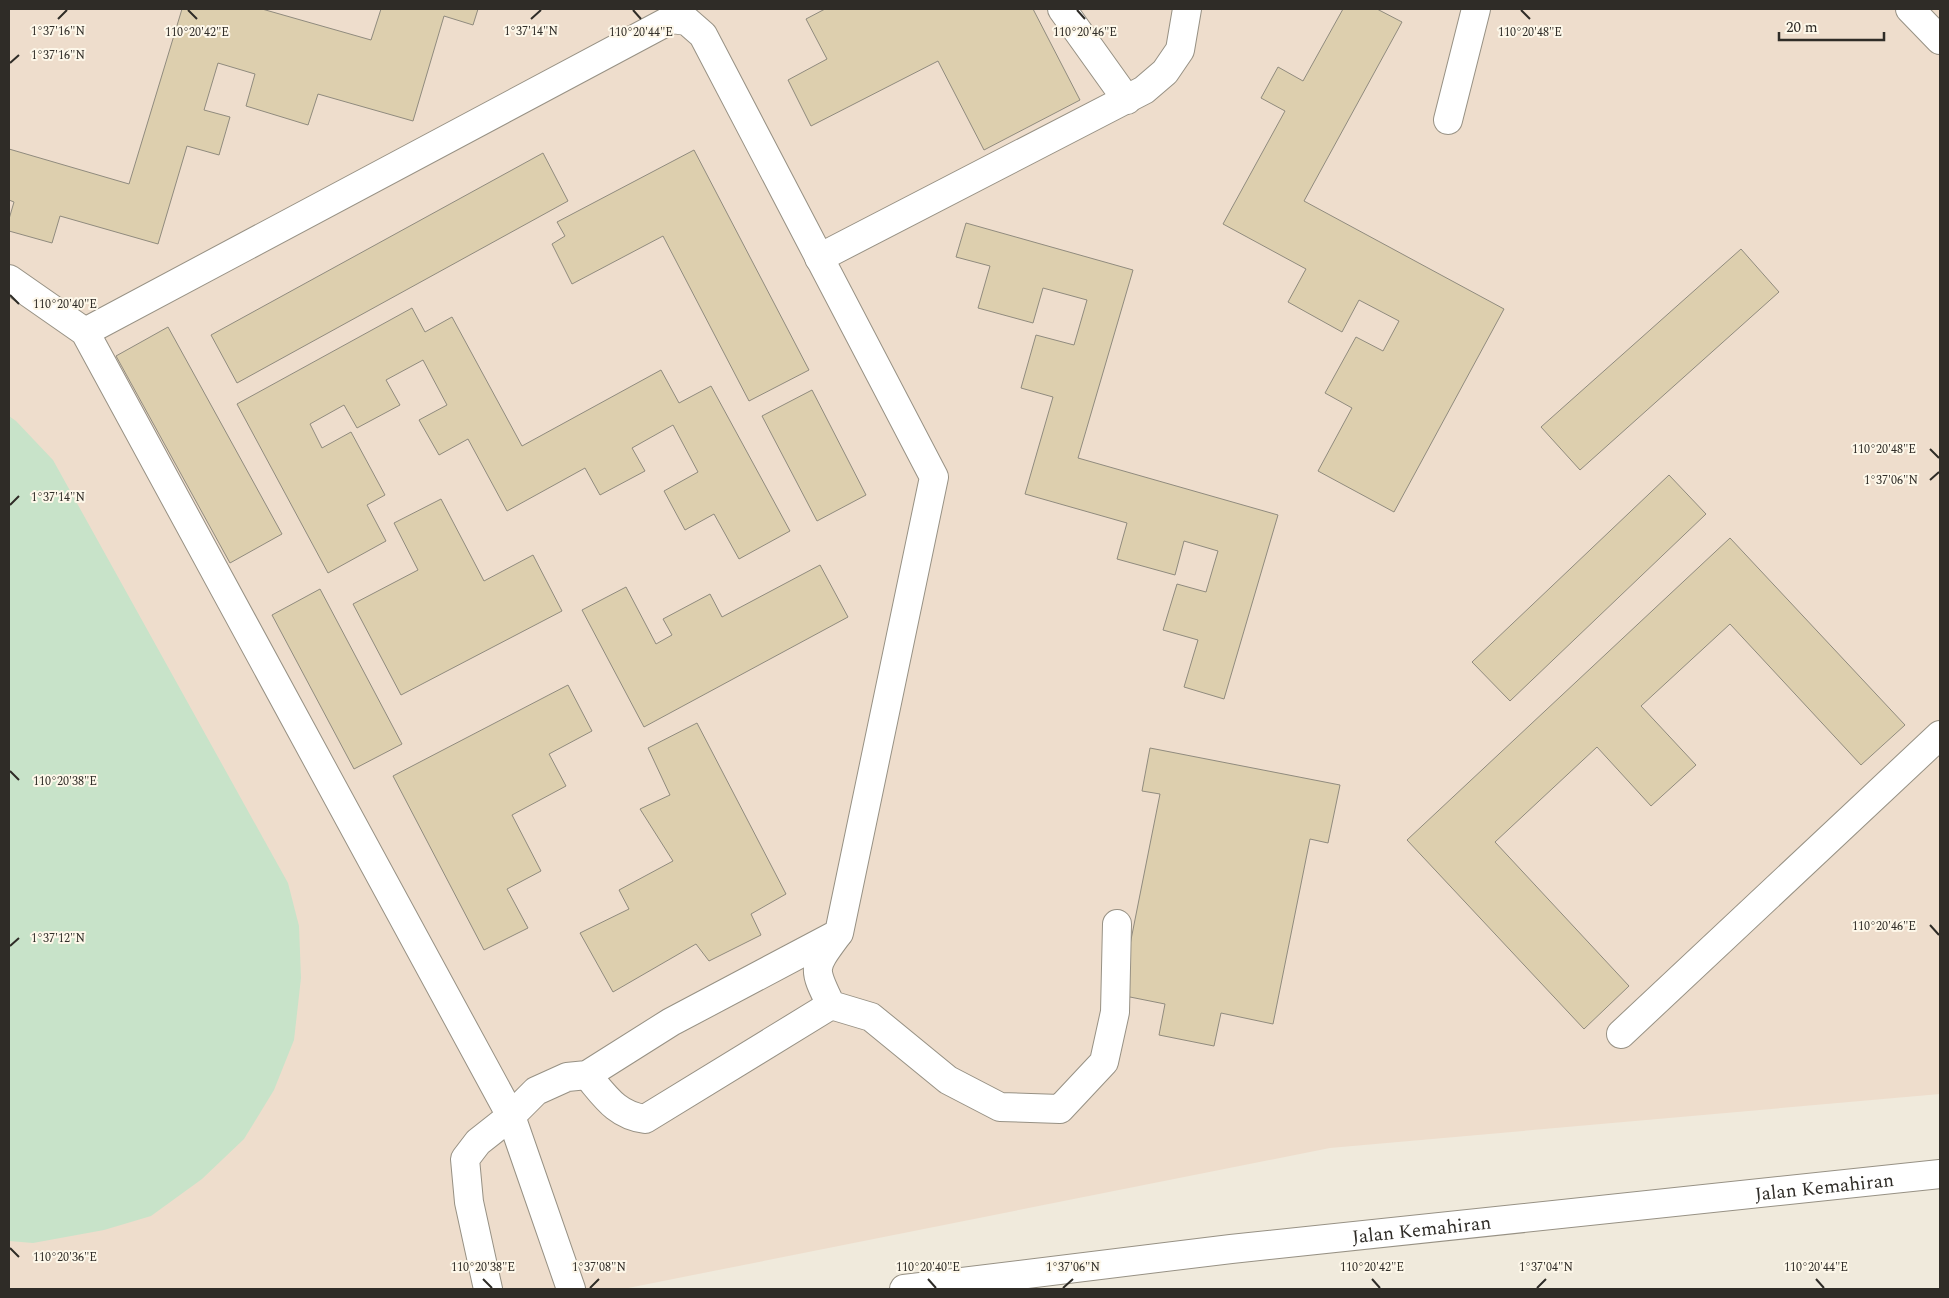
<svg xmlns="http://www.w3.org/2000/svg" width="1949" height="1298" font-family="Spectral,serif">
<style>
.education{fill:#edc}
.green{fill:#c8e3c9}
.building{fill:#ddcfae;stroke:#908b7e}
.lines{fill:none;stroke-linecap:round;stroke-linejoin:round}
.minor-casing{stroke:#979184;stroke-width:30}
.minor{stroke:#fff;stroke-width:28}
.ticks{fill:none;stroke:#2f2c27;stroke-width:2}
.labels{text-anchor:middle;stroke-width:4;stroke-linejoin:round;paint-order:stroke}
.street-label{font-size:19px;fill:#2f2c27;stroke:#fdf7e9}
.ticks-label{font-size:12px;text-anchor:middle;fill:#2f2c27;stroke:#fdf7e9;stroke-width:4;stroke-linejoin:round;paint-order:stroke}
</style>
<rect width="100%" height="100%" fill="#f0eadc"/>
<path class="education" d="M9,9H1940V1094L1330,1148L623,1289H9Z"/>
<path class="green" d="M9,416L16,421L53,460L288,883L299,926L301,978L294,1040L274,1090L244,1139L202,1179L151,1216L104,1230L33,1243L9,1241Z"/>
<path class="building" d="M182,9H262L371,40L381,9H478L473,25L444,16L413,121L318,94L308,125L246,106L255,74L218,63L204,110L230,117L219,155L187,146L158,244L60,216L52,243L9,231V219L14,202L9,200V149L129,184Z
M825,9H1033L1080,100L984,150L938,61L811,126L788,80L827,59L806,19Z
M1343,9H1377L1402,22L1304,201L1504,309L1394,512L1318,471L1352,408L1325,393L1356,337L1383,351L1399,321L1359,300L1342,332L1288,302L1306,269L1223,224L1285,111L1261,98L1278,67L1303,81Z
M694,150L809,370L749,401L663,236L572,284L552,244L565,236L557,222Z
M543,153L568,201L237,383L211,335Z
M966,223L1133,270L1078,458L1278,515L1224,699L1184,687L1198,640L1163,630L1177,584L1206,592L1218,551L1184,541L1175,575L1117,559L1127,523L1025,494L1053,397L1021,388L1036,335L1074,345L1087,300L1043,288L1033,323L978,308L990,266L956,257Z
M1741,249L1779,292L1580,470L1541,427Z
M412,308L425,332L452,317L522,446L661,370L679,403L711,386L790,531L739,559L714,514L685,530L664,491L698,472L673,425L632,448L645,471L600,495L585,468L507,511L468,439L439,455L419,420L447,405L423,360L386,380L400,405L357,428L344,405L310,424L322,448L351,432L385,495L367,505L386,541L328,573L237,404Z
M168,327L282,534L230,563L116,356Z
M812,390L866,495L817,521L762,416Z
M1669,475L1706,514L1510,701L1472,662Z
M441,499L484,581L533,555L562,611L401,695L353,604L418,570L394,523Z
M1730,538L1905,725L1861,765L1730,624L1641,706L1696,765L1651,806L1597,747L1495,842L1629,986L1584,1029L1407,840Z
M820,565L848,617L644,727L582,610L626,587L656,644L672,635L663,619L710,594L722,617Z
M320,589L402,744L354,769L272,615Z
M568,685L592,731L549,754L566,786L512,815L541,871L507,889L528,928L484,950L393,776Z
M697,723L786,894L751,914L761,935L709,961L696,944L613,992L580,933L629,909L619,890L673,861L640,809L670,795L648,748Z
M1150,748L1340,785L1328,843L1310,839L1273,1024L1221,1013L1214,1046L1159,1035L1165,1004L1120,995L1160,794L1142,791Z"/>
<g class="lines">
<g class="minor-casing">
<g id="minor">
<path d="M1062,9L1127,100"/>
<path d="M1910,9L1940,40"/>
<path d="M1448,120L1476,9"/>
<path d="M819,258L1144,90L1165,72L1180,50L1187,9"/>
<path d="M9,279L85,332L511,1116L571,1289"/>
<path d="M85,332L672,19L687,21L703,35L934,477L839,933L671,1022L587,1075L567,1077L536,1091L511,1116L478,1142L465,1159L469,1202L488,1289"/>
<path d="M838,934C813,968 812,967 831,1005L871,1017L948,1080L1000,1107L1060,1109L1104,1062L1115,1012L1117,924"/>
<path d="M1621,1034L1940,735"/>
<path d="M587,1075C605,1096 616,1115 645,1119L831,1005"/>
<path id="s1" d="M904,1289L1231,1249L1940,1174"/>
</g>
</g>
<use href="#minor" class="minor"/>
</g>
<path class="ticks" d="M188,10L197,19M633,10L641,19M1077,10L1085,19M1521,10L1530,19M58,19L67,10M531,19L541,10M10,63L19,55M10,295L19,304M1930,449L1939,458M1930,480L1939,472M10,505L19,496M10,771L19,780M1930,925L1939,935M10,946L19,938M10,1248L19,1257M483,1279L492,1288M928,1279L936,1288M1372,1279L1380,1288M1816,1279L1824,1288M590,1288L599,1279M1063,1288L1073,1279M1537,1288L1546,1279"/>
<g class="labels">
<g class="street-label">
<text dy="7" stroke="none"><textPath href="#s1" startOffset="926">Jalan Kemahiran</textPath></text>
<text dy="7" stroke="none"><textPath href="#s1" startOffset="521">Jalan Kemahiran</textPath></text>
</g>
</g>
<g class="ticks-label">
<text x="531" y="35">1°37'14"N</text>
<text x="58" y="35">1°37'16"N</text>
<text x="641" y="36">110°20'44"E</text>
<text x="1085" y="36">110°20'46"E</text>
<text x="1530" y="36">110°20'48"E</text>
<text x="197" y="36">110°20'42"E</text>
<text x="58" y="59">1°37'16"N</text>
<text x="65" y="308">110°20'40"E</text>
<text x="1884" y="453">110°20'48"E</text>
<text x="1891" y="484">1°37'06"N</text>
<text x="58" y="501">1°37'14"N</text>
<text x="65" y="785">110°20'38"E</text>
<text x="1884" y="930">110°20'46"E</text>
<text x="58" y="942">1°37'12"N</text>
<text x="65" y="1261">110°20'36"E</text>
<text x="483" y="1271">110°20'38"E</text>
<text x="928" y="1271">110°20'40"E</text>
<text x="1372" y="1271">110°20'42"E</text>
<text x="1816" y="1271">110°20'44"E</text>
<text x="599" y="1271">1°37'08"N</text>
<text x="1073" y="1271">1°37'06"N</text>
<text x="1546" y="1271">1°37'04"N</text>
</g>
<rect width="1949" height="1298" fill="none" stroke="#2f2c27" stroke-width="20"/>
<path d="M1779 32v8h105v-8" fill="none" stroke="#2f2c27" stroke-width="2.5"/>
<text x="1786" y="32" font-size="15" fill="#2f2c27" stroke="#fdf7e9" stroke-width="4" paint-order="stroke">20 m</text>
</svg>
